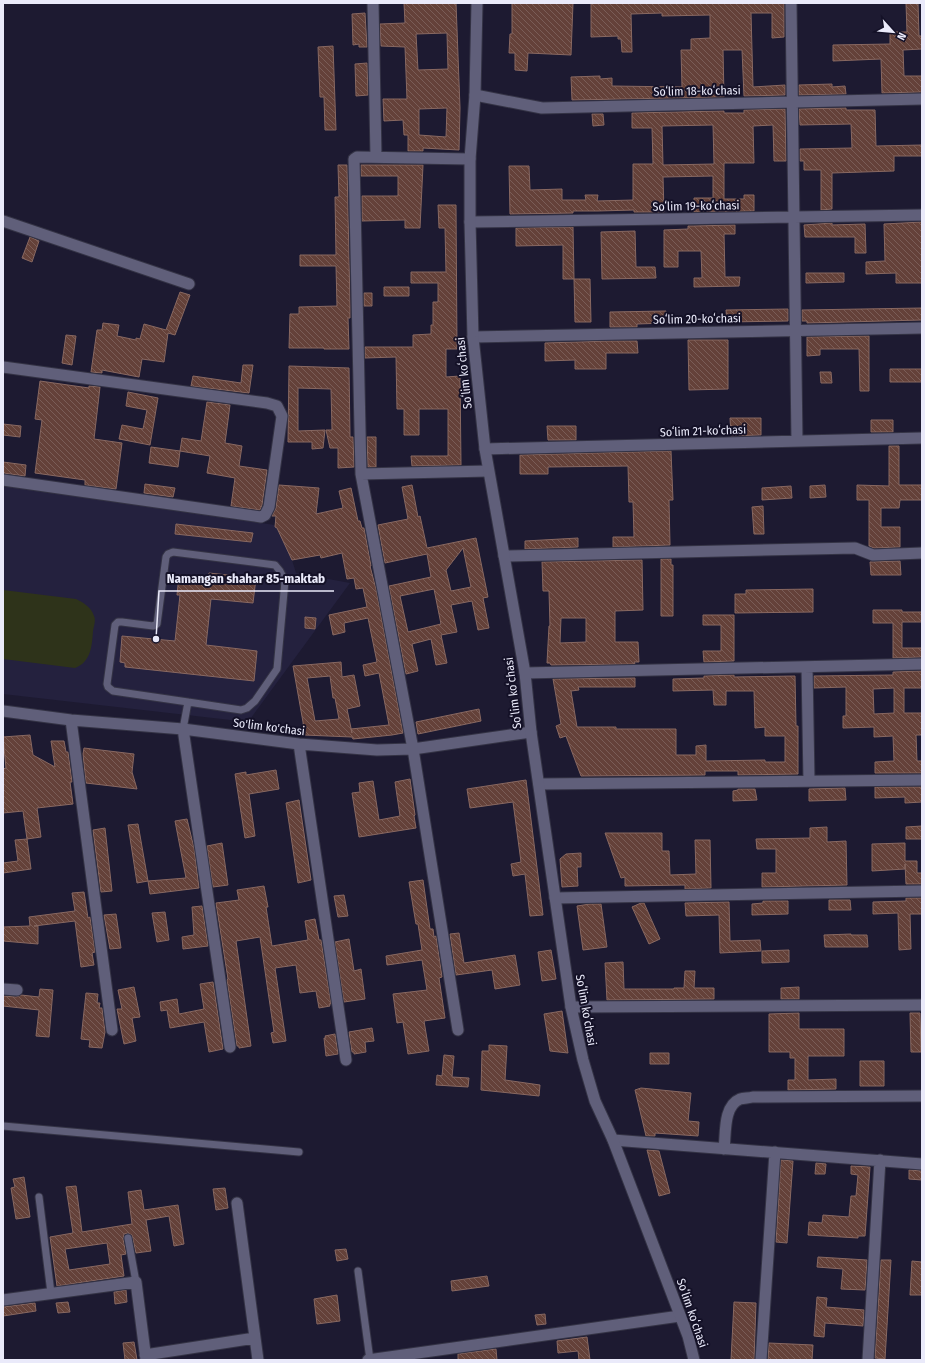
<svg xmlns="http://www.w3.org/2000/svg" width="925" height="1363" font-family="'Fira Sans Condensed',sans-serif">
<style>
.built{fill:#24213e}
.green{fill:#2e331a}
.building{fill:url(#building-back-hatch);stroke:#886861;fill-rule:evenodd}
.lines{fill:none;stroke-linecap:round;stroke-linejoin:round}
.service-casing{stroke:#343345;stroke-width:9}
.minor-casing{stroke:#343345;stroke-width:13}
.tertiary-casing{stroke:#343345;stroke-width:13}
.service{stroke:#605f7a;stroke-width:7}
.minor{stroke:#605f7a;stroke-width:11}
.tertiary{stroke:#605f7a;stroke-width:11}
.labels{text-anchor:middle;stroke-width:4;stroke-linejoin:round;paint-order:stroke}
.street-label{font-size:12px;fill:#eaeafa;stroke:#141127}
.leader{fill:none;stroke:#eaeafa;stroke-width:1.5}
.callout-dot{fill:#eaeafa;stroke:#141127;stroke-width:1.5}
.callout-label{font-size:13px;text-anchor:middle;font-weight:bold;fill:#eaeafa;stroke:#141127;stroke-width:4;stroke-linejoin:round;paint-order:stroke}
</style>
<defs>
<pattern id="building-back-hatch" width="6" height="6" patternUnits="userSpaceOnUse"><rect width="6" height="6" fill="#644139"/><path d="M-1 5l2 2M0 0l6 6M5-1l2 2" fill="none" stroke="#7a5d57"/></pattern>
</defs>
<rect width="100%" height="100%" fill="#1d1a31"/>
<path class="built" d="M3,486L275,525V527L277,528L292,560L296,573L350,583L248,722L3,694Z"/>
<path class="green" d="M3,590L76,599C84,603 91,607 94,616C96,620 94,626 93,631C92,646 91,662 75,668L3,659Z"/>
<path class="building" d="M404,3H456L460,108L459,150L423,148V151H408V135H404L403,120L384,121L383,99H407L405,47L381,46L380,24L405,23ZM447,33L448,69L418,70L416,34ZM447,108L446,137L419,135V109Z
M512,3H573L571,55L528,53L527,71L515,70V53H509L510,34H512Z
M591,3H784V37L772,38V13H751L753,87L785,85V95L744,96L742,50H723L724,97L572,100L571,77L600,76V79L612,78V86L682,87L681,50H691V39L710,38V15L662,16V13L631,14L632,52H622L621,39H618V36L591,37Z
M906,3H918L919,36H922V49L903,50L904,76H922V92L882,93L881,59L833,61V45L890,44V32H907Z
M365,13L367,47H359V44L353,45L352,14Z
M333,46L336,130H325L324,97H320L318,47Z
M367,63L368,95L356,96L355,64Z
M832,84V87L845,86L846,94L799,95V85Z
M846,108V110H875L876,146L922,145V156H894V171L832,173V209L821,210V170H804V161H800V149L852,148L851,124L800,125L799,109Z
M785,109L786,161H774L773,125L753,126L754,163H724V199H744V195H754V211L694,212V198H713V176L663,177L664,212H634V210L598,211H573V213L510,214L509,166H529L530,190L562,189V200H586L585,195H598L597,201L633,200V164H653L652,128H632V113L724,111V113H744V110ZM713,125L714,164L663,165L662,126Z
M592,114H603L604,125L593,126Z
M338,165H347L350,306V318H348L349,349H324V348H289L290,314H299V307L337,306L336,266H300V255H336L335,197H339Z
M361,165H423L420,228H405V220L362,221V196H398V176H361Z
M438,205H456L457,349H446V377L460,376L461,465L412,466L411,456H448V409H419V435H404V409H397L396,357L365,358V347H413V335L431,334V325H433V302H438V283H411V272H446L445,228H439Z
M922,222V283H896V273L866,274V262L885,261L884,224Z
M832,223V225L865,224L866,253H855V237H805L804,225Z
M735,225V234H724L725,277H740L739,286L694,287V278H702L701,251H678V267H664V230L688,229V226H694Z
M573,227L574,279H563V245L516,246V228Z
M635,231L636,267H655L656,278L602,279L601,232Z
M30,237L39,241L32,262L22,258Z
M806,273H844V282L806,283Z
M574,279H590L591,322H575Z
M384,287H409V296H384Z
M180,292L190,295L175,335L168,333L164,362L142,359L139,377L102,370V373L91,372L97,330H102L103,323L119,325L117,336L136,340V338L140,339L144,324L166,330Z
M364,293H372V306H364Z
M922,308V320L807,323V321H802V310Z
M788,309V321L727,322L726,310Z
M666,311V323L637,324V327H610V312Z
M66,335L76,336L72,365L62,363Z
M869,336V391H860L859,349H820V355L807,356V337Z
M688,340H728V389L689,390Z
M610,341H637L638,353H606V369H575V360L545,361V343Z
M243,365H253L249,393L191,386L193,376L241,383Z
M289,366L349,368L350,437H353L354,467L338,468V448H330L326,430H332L331,389L298,388V431L325,430L323,448L312,449V442H288Z
M890,369H922V382H890Z
M820,372H831L832,383H821Z
M40,381L89,388V386L100,387L94,439L122,443L116,489L85,485V480L35,473L42,420L35,419Z
M128,392L158,398L150,445L119,439L122,425L143,429L147,410L126,406Z
M207,402L230,405L225,443L242,446L239,466L267,470L262,505L260,510L231,506L235,478L207,473L210,456L180,451L182,438L201,441Z
M730,418H761V435L731,436Z
M871,420H893V432H871Z
M3,424L21,426L20,437L3,435Z
M547,426H576V440H548Z
M367,437H376V467H368Z
M889,446H899V485H922V500H900L899,508H881V527H900V547L874,548L869,546V500H857V485L889,486Z
M151,447L180,451L178,467L149,463Z
M671,451L673,500H669L670,545L613,547V537H634L633,502H629L628,466L548,467V474H520V455Z
M3,462L26,465L25,476L3,473Z
M145,484L175,488L173,497L144,493Z
M279,485L319,488L316,514L343,508L339,491L351,488L358,521H360L362,528H364L371,566H370L376,589L403,733L392,735L353,739L352,737L304,735L303,722L293,666L341,662L342,677L354,675L360,706L347,709L352,733L351,729L389,725L379,673L365,676L363,665L377,662L368,618L344,623L345,632L333,635L329,615L367,607L363,588L356,589L354,578L347,579L342,553L321,558L320,555L292,560L277,528L275,527L276,516H272L276,508ZM330,676L333,698H335L339,719L315,721L307,678Z
M412,485L418,517L420,516L427,548L476,538L488,597L483,598L489,628L478,630L472,601L451,605L457,632L441,635L447,663L436,665L431,639L412,644L418,671L406,674L389,586L431,577L427,554L385,563L378,525L408,519L402,487ZM463,548L471,587L451,591L446,570ZM434,589L441,624L408,632L400,596Z
M825,485L826,497L810,498V486Z
M791,486L792,498L762,500V488Z
M763,506L764,534H754L752,507Z
M176,524L253,533L251,542L175,534Z
M578,538V547L525,549V541Z
M661,559H671V565H673V616H661Z
M642,560L643,610L615,611V642H638L639,662H634L635,664L551,665L550,663H547L549,626H550L549,591H543L542,562ZM561,618H586V642L560,643Z
M900,561L901,575H871L870,562Z
M209,573L256,578L253,603L211,599L206,645L257,651L254,681L125,667V663L120,662L122,636L175,641L180,595H177L179,575L208,579Z
M813,589V612L735,613V594H746V590Z
M873,610H902V612H922V622H902V648H922V657L893,658V623H873Z
M703,615H734V661L704,662L703,651H721V625H703Z
M305,617L316,618L315,629L305,628Z
M922,671V688H904V713H922V735H916L917,761H922V773H875V762L894,761L893,736L874,737V727L843,728V716H846V687L814,688V676L893,675V672ZM894,688V713L874,714L873,689Z
M734,675V677L795,676L796,726H798V774L738,775V771H705V775L581,776L566,736L560,738L556,726L561,724L553,679L635,678V687H578L579,690L571,691L577,727H616V729H676V755H696V746L706,745V761L765,760V762H785V736H765V727L755,728L754,691H726V705H714L713,690L673,691V679L704,678V676Z
M479,709L481,721L418,734L416,722Z
M30,735L33,755L55,767L51,741H64L66,752H68L72,782H70L73,804L37,808L41,837L27,839L23,811L3,813V769L6,768L3,737Z
M84,748L134,754L132,772L137,789L86,783L83,754Z
M276,770L279,789L249,794L255,836L245,838L235,774L246,772V775Z
M410,779L415,815L414,816L416,828L359,837L352,793L360,792L359,783L373,781L379,820L400,816L395,782Z
M526,780L543,915L530,916L525,874L513,876L511,864L521,862L513,802L470,808L467,789Z
M875,787H922V802L905,803V797L875,798Z
M845,788L846,800L809,801V789Z
M738,789H755L757,800L733,801V791L738,790Z
M299,800L311,880L298,883L286,803Z
M187,819L194,848L199,888L150,894L148,881L186,878L175,821Z
M138,824L148,881L137,883L128,825Z
M922,826V839H906V827Z
M827,827V842L846,841L847,885L762,887V873H776V849H757L756,839L810,838V828Z
M105,828L112,891L101,892L93,830Z
M605,833H662V851H669L670,875L696,874L695,840H710L711,888L685,889V885L625,886V877L621,878Z
M27,839L31,869L3,873V863L18,861L15,840Z
M222,843L228,885L213,887L207,846Z
M905,843V861H917V873H922V884H906L905,864V869L872,871V844Z
M581,853V867H577L578,886L562,887L560,859L566,854Z
M423,880L430,929H433L434,937L436,936L442,977L439,978L445,1018L424,1021L429,1051L408,1054L403,1022L397,1023L393,994L427,990L422,960L387,965L386,956L422,950L418,924H416L409,882Z
M264,886L268,907H266L272,946L308,940L305,921L315,919L319,940H321L331,1004H329L330,1006L319,1008L316,991L300,993L296,965L275,968L286,1041L273,1043L271,1033L274,1032L260,937L236,941L251,1046L239,1048V1046H237L227,980L228,979L216,903L239,900L237,890Z
M84,892L88,918L90,917L95,952L92,953L94,965L81,967L75,921L34,926H38V944L3,941V927L30,926L29,917L75,911L72,893Z
M344,895L348,916L338,917L334,896Z
M906,898H922V914H910L911,949L899,950L898,913L873,914V902L906,901Z
M829,900H850L851,910H829Z
M763,901H788V914L752,915V904L763,903Z
M729,902L730,941L760,940L761,951L720,953L719,915L686,916L685,903Z
M641,903H644L660,939L649,944L632,907Z
M590,904H601L607,947L583,950L577,906Z
M202,906L208,946L183,949L182,937L194,935L192,907Z
M165,912L169,940L157,942L152,913Z
M116,914L121,948L110,949L104,915Z
M459,933L464,963L515,955L520,985L495,989L492,970L456,975L450,934Z
M851,934V935H867L868,947H825L824,935Z
M349,939L354,971L361,969L365,999L344,1002L335,942Z
M551,950L556,979L542,981L538,952Z
M789,950V962L762,963V951Z
M623,962L624,989H674V988H684L685,971H695L694,988H714V999L607,1000L605,963Z
M213,982L223,1049L209,1052L204,1022L170,1028L167,1010L161,1011L160,1002L177,999L179,1014L204,1009L200,984Z
M134,987L140,1017L132,1018L136,1041L124,1044L117,1009H122L118,990Z
M799,987V999H781V988Z
M40,989L53,990L49,1037L36,1036L39,1010L3,1006V996L16,997L21,995L39,997Z
M86,993L98,994L97,1003H100L99,1008H102L105,1032L102,1048L89,1047L90,1040L81,1039Z
M562,1011L568,1053L550,1051L544,1014Z
M799,1013V1029H844V1056H808V1080L836,1079V1089L788,1090V1080H795V1058H790V1052H769V1014Z
M910,1013H920L921,1052H911Z
M372,1028L374,1041L365,1042L366,1052L354,1054V1052H352L349,1032Z
M335,1034L338,1054L326,1056L324,1038H326L325,1036Z
M489,1045L507,1046L505,1080L540,1085L539,1096L481,1090L482,1051H489Z
M650,1053H669V1064H650Z
M444,1055L454,1056L452,1077L469,1078L468,1087L436,1085L437,1075L442,1076Z
M860,1061H884V1086H860Z
M641,1088L691,1093L688,1121L699,1122L698,1136L655,1133V1136H646L635,1090Z
M647,1150L659,1151L670,1193L659,1196Z
M781,1160L793,1161L787,1243L776,1242Z
M816,1163L826,1164L825,1174H815Z
M851,1166L870,1167L865,1236H858V1238L808,1235L809,1222L822,1223L823,1215L849,1217L851,1196H856L858,1175L851,1174Z
M909,1170L922,1171V1180L909,1179Z
M24,1177L30,1217L16,1219L11,1188L15,1187L13,1179Z
M76,1186L82,1232L132,1224L128,1192L141,1190L144,1210L178,1205L184,1244L174,1246L169,1216L146,1220L151,1251L136,1253L132,1235L128,1233L124,1234L123,1239L126,1254L121,1255L124,1276L57,1286L50,1237L73,1233L66,1187ZM107,1243L110,1264L69,1270L65,1249Z
M225,1188L228,1208L216,1210L213,1189Z
M346,1249L348,1259L337,1261L335,1250Z
M818,1257L867,1260L865,1290L841,1289L843,1269L817,1267Z
M881,1260H891L885,1359L875,1358Z
M912,1261L922,1262V1295H910Z
M487,1276L489,1286L452,1291L451,1281Z
M126,1290L127,1302L115,1304L114,1292Z
M337,1295L340,1321L317,1324L314,1299Z
M817,1297L827,1298L826,1307L864,1310L863,1326L825,1323L824,1337L814,1336Z
M68,1302L70,1312L58,1313L56,1303Z
M734,1302L756,1303L754,1360H731Z
M35,1303L36,1311L3,1316V1307Z
M545,1314L546,1324L537,1325L535,1315Z
M587,1337L590,1360H579L578,1351L558,1353L557,1341Z
M134,1342L137,1360H125L123,1343Z
M769,1343L813,1345L812,1360H768Z
M496,1349L497,1360H458V1354Z"/>
<g class="lines">
<g class="service-casing">
<path id="service" d="M183,729L188,702L113,691L108,687L107,684L115,625L118,622H122L153,626L157,624L166,557L168,554L173,552L275,565L280,571L285,581L277,669L255,701L247,708L241,710L188,702
M3,1126L299,1152
M39,1197L51,1293
M128,1238L136,1282
M358,1271L370,1360"/>
</g>
<g class="minor-casing">
<path id="minor" d="M373,3L376,157
M791,3L797,441
M475,95L542,108L922,99
M470,159L357,157L354,159L361,474L488,471
M3,221L189,284
M470,222L922,215
M473,337L922,328
M3,367L267,403L277,406L282,416L269,507L265,515L261,517L3,480
M485,449L922,438
M361,474L413,749L458,1030
M504,556L855,548L873,555L922,553
M807,667L809,781
M525,673L922,664
M3,711L71,720L183,729L299,744L377,750L413,749L531,732
M71,720L112,1030
M183,729L230,1047
M299,744L346,1060
M539,784L922,780
M555,898L922,891
M3,989L17,990
M571,1007L922,1005
M613,1140L922,1164
M724,1149C726,1134 723,1106 740,1099C744,1098 749,1098 753,1097L921,1096
M237,1203L258,1360
M3,1300L136,1282L146,1360
M145,1355L255,1338
M368,1360L680,1316
M761,1360L775,1152
M868,1360L880,1160"/>
</g>
<g class="tertiary-casing">
<path id="tertiary" d="M477,3L475,95L470,159V222L473,337L485,449L525,673L531,732L571,1007L583,1060L595,1101L613,1140L688,1336L694,1360"/>
</g>
<use href="#service" class="service"/>
<use href="#minor" class="minor"/>
<use href="#tertiary" class="tertiary"/>
</g>
<g class="labels">
<g class="street-label">
<text transform="translate(697 91) rotate(-1)" y="4">Soʻlim 18-koʻchasi</text>
<text transform="translate(696 206) rotate(-1)" y="4">Soʻlim 19-koʻchasi</text>
<text transform="translate(697 319) rotate(-1)" y="4">Soʻlim 20-koʻchasi</text>
<text transform="translate(464 373) rotate(-96)" y="4">Soʻlim koʻchasi</text>
<text transform="translate(703 431) rotate(-2)" y="4">Soʻlim 21-koʻchasi</text>
<text transform="translate(513 693) rotate(-97)" y="4">Soʻlim koʻchasi</text>
<text transform="translate(269 727) rotate(7)" y="4">So'lim ko'chasi</text>
<text transform="translate(586 1010) rotate(80)" y="4">Soʻlim koʻchasi</text>
<text transform="translate(692 1313) rotate(71)" y="4">Soʻlim koʻchasi</text>
</g>
</g>
<path class="leader" d="M156 639L159 591H334"/>
<circle class="callout-dot" cx="156" cy="639" r="4"/>
<g class="callout-label">
<text x="246" y="583">Namangan shahar 85-maktab</text>
</g>
<rect width="925" height="1363" fill="none" stroke="#eaeafa" stroke-width="8"/>
<g transform="translate(893 32) rotate(117)" stroke="#141127" stroke-width="3" paint-order="stroke">
<path d="M0-3L7 15L0 10L-7 15Z" fill="#eaeafa"/>
<text y="-6" font-size="11" font-weight="bold" text-anchor="middle" fill="#eaeafa">N</text>
</g>
</svg>
